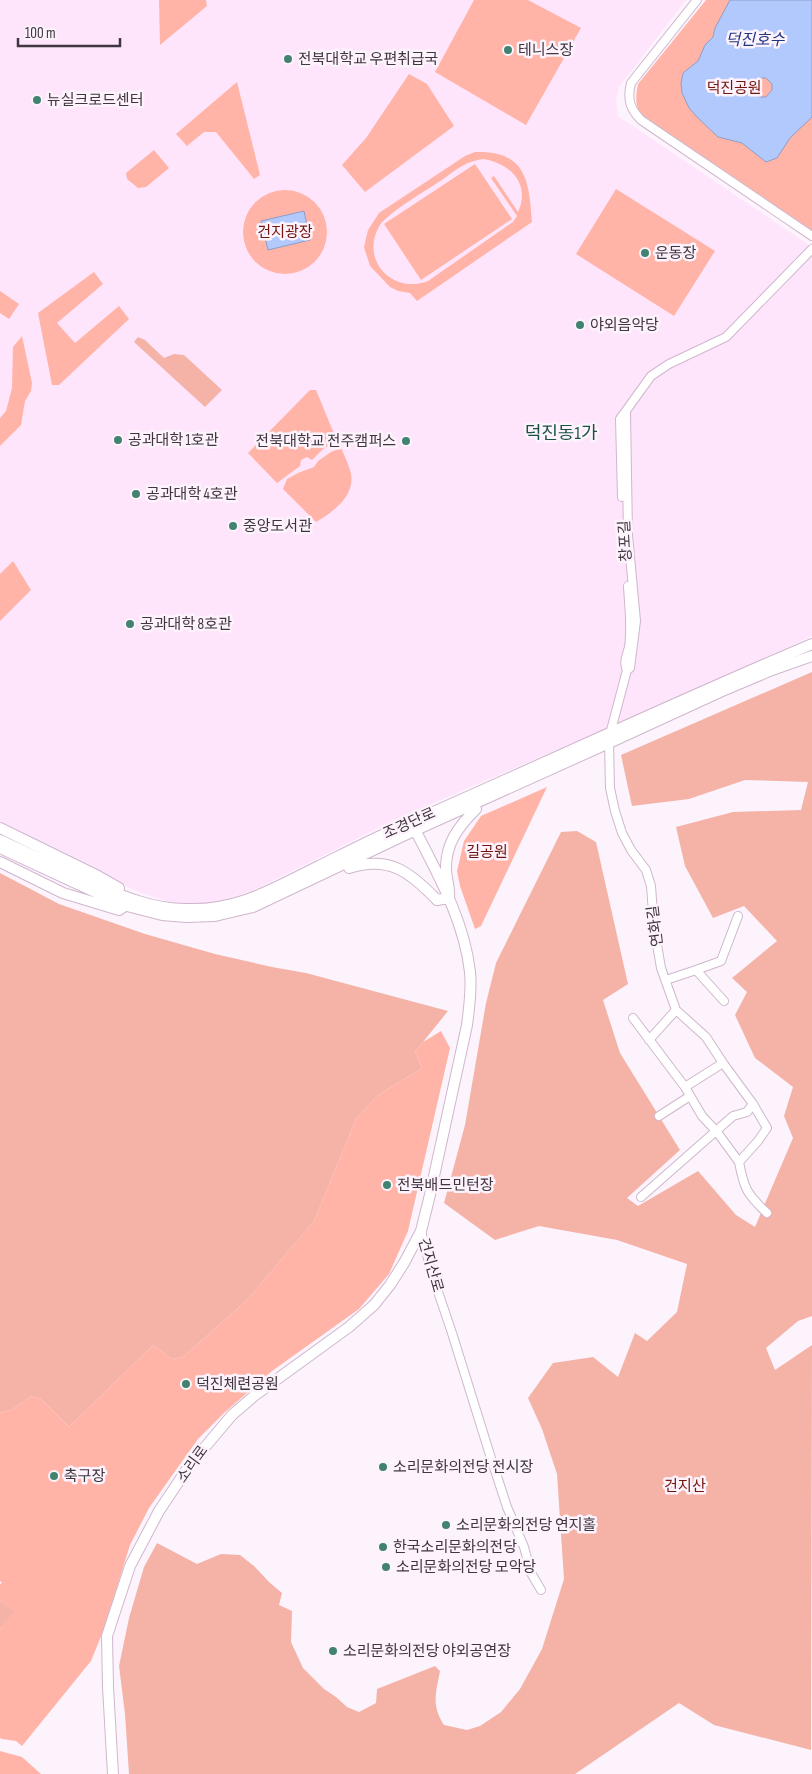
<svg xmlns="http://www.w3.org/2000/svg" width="812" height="1774" font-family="'Sofia Sans Condensed','Noto Sans KR',sans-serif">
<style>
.built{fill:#fee5fc}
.green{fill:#ffb4a7;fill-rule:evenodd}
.forest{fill:#f5b3a8}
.water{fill:#b2c9fe;stroke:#909dc5;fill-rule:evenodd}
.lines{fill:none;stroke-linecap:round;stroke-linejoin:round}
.minor-casing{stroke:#cfb7cd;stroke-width:10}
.tertiary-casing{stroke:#cfb7cd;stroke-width:12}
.minor{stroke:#fff;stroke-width:8}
.tertiary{stroke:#fff;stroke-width:10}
.poi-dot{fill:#428271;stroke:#fdf3fc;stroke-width:2}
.labels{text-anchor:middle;stroke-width:5;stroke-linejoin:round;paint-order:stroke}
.poi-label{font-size:15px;fill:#3f363f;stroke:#fdf3fc;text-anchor:start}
.park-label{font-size:15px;fill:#72150c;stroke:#fdf3fc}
.street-label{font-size:15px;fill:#3f363f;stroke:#fdf3fc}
.water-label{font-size:16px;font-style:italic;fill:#1f3681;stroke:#fdf3fc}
.quarter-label{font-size:18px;fill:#1b5043;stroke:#fdf3fc}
</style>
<rect width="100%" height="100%" fill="#fdf3fc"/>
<path class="built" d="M0,0H686L619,87L616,101L618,116L812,247V636L709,684L390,822L254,890L226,900L203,905L169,902L136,891L0,821Z"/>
<path class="green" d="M159,0H206L207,6L160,45Z
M474,0H528L581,28L526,125L435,72Z
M706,0H812V233L645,121C635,109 635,98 638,84Z
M409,74L427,84L454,126L365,192L342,165L366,138Z
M237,82L260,175L254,179L216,132H204L187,146L176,134Z
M154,150L169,168L146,187L138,188L127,179L126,173Z
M475,152C527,150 529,182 532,222L417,301L410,293L398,291L390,287L370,266L364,247L368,230L379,213L465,156ZM483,159C510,163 531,184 518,212L494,176L491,178L517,216L513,222L428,281C392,295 359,259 380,225C388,213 428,189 442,180C450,174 459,167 468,163C472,161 478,160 483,159Z
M475,164L512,219L421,280L384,224Z
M616,189L715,251L674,316L576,254Z
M243 232a42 42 0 1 1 84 0a42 42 0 1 1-84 0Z
M94,272L103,284L57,323L75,343L119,306L129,319L59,385H52L38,313Z
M0,291L19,304L9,319L0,313Z
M22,336L32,383L31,391L25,401L21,425L0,446V418L6,411L12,388L13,347Z
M310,390H316L337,441L323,449L312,460L307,457L301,460L300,466L277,483L248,453Z
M341,448C345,457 349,465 351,474C355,496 333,512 316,522L283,489L287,479L298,473L314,467L318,461L331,452Z
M13,561L31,590L0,621V574Z
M547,787L481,926L475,929L460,886L457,871L464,841L481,816Z
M441,1031L450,1048L408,1231L389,1274L359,1309L272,1371L224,1413L198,1439L149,1508L130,1545L104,1629L91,1661L22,1746L16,1741L2,1739L0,1738V1629L14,1611L0,1601V1584L2,1583L0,1581V1413L13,1409L31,1396L41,1399L69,1427L153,1345L172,1359L183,1357L247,1300L314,1221L356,1119L378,1095L422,1068L415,1052L423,1042Z
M0,1751L22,1757L41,1774H0Z"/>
<path class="forest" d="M138,337L145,340L164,358L174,354L184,355L222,390L205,407L134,342Z
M812,672V1316L798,1321L766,1348L775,1370L812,1345L811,1750L714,1725L679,1703L575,1774H129L125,1714L119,1666L129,1618L144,1567L157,1543L197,1564L221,1554L240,1555L254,1566L269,1582L282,1593L279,1605L292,1611L291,1642L303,1668L324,1689L336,1697L347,1707L359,1712L376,1703L377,1689L435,1666L440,1671C436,1693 431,1705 444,1725L467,1730L480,1726L501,1712L520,1689L542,1649L564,1579L557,1474L542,1429L528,1398L553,1363L593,1357L618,1377L635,1333L647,1341L677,1312L687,1264L617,1240L539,1226L495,1240L444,1203L465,1125L486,1003L496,963L561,832L577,831L596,842L628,984L603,1000L620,1053L680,1150L627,1198L638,1206L698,1171L736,1215L755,1227L793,1138L784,1116L793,1087L755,1058L735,1015L747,992L732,978L777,941L744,906L713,918L685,866L676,827L733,812L801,810L808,782L745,780L689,799L632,806L621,755Z
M0,873L59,904L145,934L215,954L272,967L306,973L448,1011L415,1052L422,1068L378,1095L356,1119L314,1221L247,1300L183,1357L172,1359L153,1345L69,1427L41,1399L31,1396L13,1409L0,1413Z
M0,1601L15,1611L0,1629Z"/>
<path class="water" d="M730,0H812V117L790,138L777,158L766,162L742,143L718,137L697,117L689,108L682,93L681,83L683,73L698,61L705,45L713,37L715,28ZM759,78H766L772,84V90L766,97H760L753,89L754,83Z
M304,211L310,240L268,250L261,221Z"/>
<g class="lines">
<g class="minor-casing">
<path id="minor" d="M697,0L631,83C627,99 630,109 641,120L812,236
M626,413L628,535L636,621L630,668L627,670L610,734L609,743L610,788L615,811L622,833L631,850L646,870L651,886L654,927L661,968L676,1010L706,1037L723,1063L685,1087
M622,497L620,419L651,376L669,364L726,337L812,249
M627,670C623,663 627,655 629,647C632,627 629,606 628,586
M696,970L721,961L738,916
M666,980L696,970L724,1001
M633,1018L685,1087L702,1116L717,1132L739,1162
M649,1040L676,1010
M723,1063L753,1104L767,1128L758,1141L739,1162C744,1189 747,1194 767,1213
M659,1116L690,1096
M641,1197L733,1116L747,1112L753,1104
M421,1231L432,1274L452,1333L490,1455L507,1507L524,1547L531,1573L541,1590"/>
</g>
<g class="tertiary-casing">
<path id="tertiary" d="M0,828L98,876L119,888
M0,840C31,854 61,869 92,883C122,896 152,909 186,909C238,911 274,888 319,866C349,851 380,835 411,822C545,763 677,701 812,644
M0,848L123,905L162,915L186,917L215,916L253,907L407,834L609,743L720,692L772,670L812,656
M0,862L63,893L119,910L126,905
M349,868C389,855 410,872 437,900L449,898C450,888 447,881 446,871C445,844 458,827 476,809L473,804
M113,1774L108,1687L107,1636L130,1566L159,1511L189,1466L232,1415L254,1396L349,1327L374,1305L390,1285L404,1263L421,1231L429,1199L467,1025C469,1008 472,990 470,972C464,918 435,869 411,822"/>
</g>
<use href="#minor" class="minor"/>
<use href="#tertiary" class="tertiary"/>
</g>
<g class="poi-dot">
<circle cx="508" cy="50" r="5"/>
<circle cx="288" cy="59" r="5"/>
<circle cx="37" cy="100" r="5"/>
<circle cx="645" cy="253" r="5"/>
<circle cx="580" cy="325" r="5"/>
<circle cx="118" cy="440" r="5"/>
<circle cx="406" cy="441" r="5"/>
<circle cx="136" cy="494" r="5"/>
<circle cx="233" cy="526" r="5"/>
<circle cx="130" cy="624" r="5"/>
<circle cx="387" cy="1185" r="5"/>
<circle cx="186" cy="1384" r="5"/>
<circle cx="383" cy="1467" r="5"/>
<circle cx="54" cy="1476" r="5"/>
<circle cx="446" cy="1525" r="5"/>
<circle cx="383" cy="1547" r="5"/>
<circle cx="386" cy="1567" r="5"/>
<circle cx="333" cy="1651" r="5"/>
</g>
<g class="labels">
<g class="poi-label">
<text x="518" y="55">테니스장</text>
<text x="298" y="64">전북대학교 우편취급국</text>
<text x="47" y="105">뉴실크로드센터</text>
<text x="655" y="258">운동장</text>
<text x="590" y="330">야외음악당</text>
<text x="128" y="445">공과대학 1호관</text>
<text x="396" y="446" text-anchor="end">전북대학교 전주캠퍼스</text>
<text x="146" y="499">공과대학 4호관</text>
<text x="243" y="531">중앙도서관</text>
<text x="140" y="629">공과대학 8호관</text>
<text x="397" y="1190">전북배드민턴장</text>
<text x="196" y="1389">덕진체련공원</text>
<text x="393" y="1472">소리문화의전당 전시장</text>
<text x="64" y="1481">축구장</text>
<text x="456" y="1530">소리문화의전당 연지홀</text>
<text x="393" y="1552">한국소리문화의전당</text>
<text x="396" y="1572">소리문화의전당 모악당</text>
<text x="343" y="1656">소리문화의전당 야외공연장</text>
</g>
<g class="park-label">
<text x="734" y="93">덕진공원</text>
<text x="285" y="237">건지광장</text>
<text x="487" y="857">길공원</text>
<text x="685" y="1491">건지산</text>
</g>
<g class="street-label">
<text transform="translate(625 541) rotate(-93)" y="5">창포길</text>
<text transform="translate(409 823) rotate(-24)" y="5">조경단로</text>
<text transform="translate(655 926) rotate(-97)" y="5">연화길</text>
<text transform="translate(431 1265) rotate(74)" y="5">건지산로</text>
<text transform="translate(192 1464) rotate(-54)" y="5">소리로</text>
</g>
<g class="water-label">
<text x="755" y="45">덕진호수</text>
</g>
<g class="quarter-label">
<text x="561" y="439">덕진동1가</text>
</g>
</g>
<path d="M18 38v8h102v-8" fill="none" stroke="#3f363f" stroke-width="2.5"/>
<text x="25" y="38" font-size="15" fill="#3f363f" stroke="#fdf3fc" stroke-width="4" paint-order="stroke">100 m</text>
</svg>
